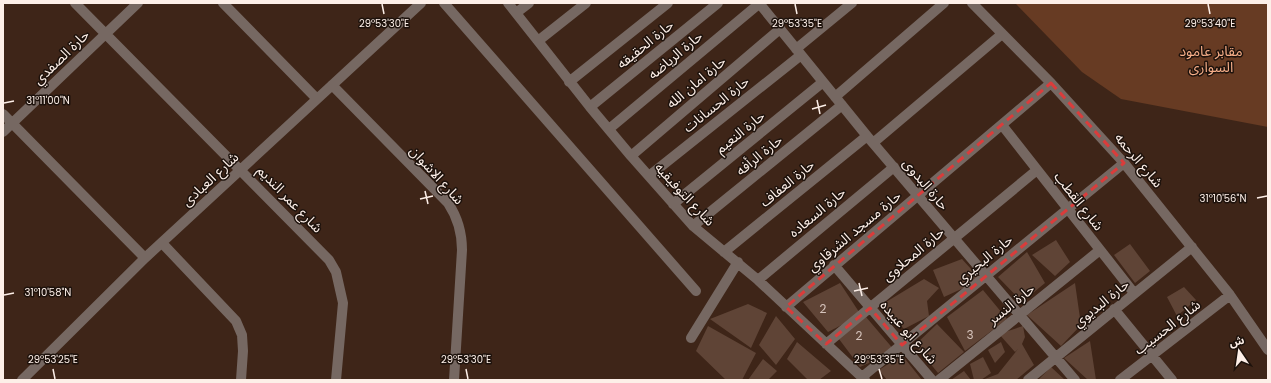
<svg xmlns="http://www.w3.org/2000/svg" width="1271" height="383" font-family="Poppins,'Noto Sans Arabic',sans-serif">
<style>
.green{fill:#673b23}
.building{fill:#5f4436}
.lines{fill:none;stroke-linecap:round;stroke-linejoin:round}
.minor{stroke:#766862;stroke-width:10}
.marked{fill:none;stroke:#da3c3b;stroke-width:3;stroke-dasharray:8 5;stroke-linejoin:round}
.ticks{fill:none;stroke:#fdefe8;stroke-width:1.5}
.labels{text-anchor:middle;stroke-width:3;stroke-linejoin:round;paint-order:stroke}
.number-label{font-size:12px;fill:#d6c4bc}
.street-label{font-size:14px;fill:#fdefe8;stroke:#1d120c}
.park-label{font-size:14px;fill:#f8af89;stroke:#1d120c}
.ticks-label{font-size:10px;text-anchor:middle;fill:#fdefe8;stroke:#1d120c;stroke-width:3;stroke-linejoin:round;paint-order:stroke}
</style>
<rect width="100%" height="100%" fill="#3e2518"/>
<path class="green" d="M1015,3H1268V127L1121,99L1082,72Z"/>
<path class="building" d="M1056,240L1070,262L1055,276L1032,255Z
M1130,244L1150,271L1135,283L1114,255Z
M1027,252L1045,283L1022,302L998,277Z
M962,259L981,280L944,297L933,270Z
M924,279L939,288L927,301L929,316L904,329L881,305Z
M840,283L861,315L828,332L803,302Z
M1075,283L1081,325L1061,346L1027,315Z
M1184,287L1196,300L1177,316L1167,297Z
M983,290L1007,319L965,351L947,317Z
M748,304L767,313L751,348L710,319Z
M776,316L795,339L776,365L759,345Z
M866,317L895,351L860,367L839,339Z
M937,324L964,352L938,373L915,345Z
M708,326L756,353L742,380H726L696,351Z
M1023,326L1025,337L1022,344L1034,365L1016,380H982L998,374L1018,349L1015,352L999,334Z
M1090,341L1096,380H1088L1064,358Z
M797,342L831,371L819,380H808L787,359Z
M1001,342L1005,352L995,363L988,350Z
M902,355L922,380H887L879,370Z
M983,357L991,373L981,380H974L970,364Z
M763,359L777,371L768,380H748Z
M1051,367L1065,380H1038Z
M964,371L971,380H951Z"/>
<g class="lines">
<path class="minor" d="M75,3L329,260L336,272L343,303L336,380
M223,3L317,99
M444,3L696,291
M508,3L590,107L631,156L693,226L758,280L865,380
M759,3L867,136L1075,380
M972,3L1051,83L1124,163L1230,295L1268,350
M516,13L529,3
M538,41L586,3
M796,49L852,3
M569,82L668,3
M332,85L448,203C458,218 462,232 462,250L454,380
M835,97L944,3
M590,107L718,3
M3,114L145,258
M1002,125L1134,293
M609,129L760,3
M3,132L138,3
M873,143L1002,34
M631,156L780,29
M649,176L801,55
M673,204L823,82
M693,226L842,105
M162,243L236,321L242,335L243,351L241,380
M724,252L867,136
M834,265L932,380
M758,280L894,167
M786,307L1051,83
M1114,309L1172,380
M691,338L738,262
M826,344L1037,170
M862,377L1124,163
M22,380L145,258L421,3
M939,380L1100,250
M1028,380L1192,247
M1120,380L1230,295"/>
</g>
<path class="marked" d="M1051,83L1124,163L902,345L870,308L826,344L786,307Z"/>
<path class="ticks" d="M382,4L384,14M795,4L797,14M1208,4L1210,14M817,100L820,114M4,103L14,101M812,109L826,105M425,191L428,204M1257,198L1267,196M420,199L433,196M859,283L862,296M854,291L868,288M4,295L14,293M53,369L55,379M466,369L468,379M879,369L882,379"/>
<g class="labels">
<g class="number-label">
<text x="823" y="313">2</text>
<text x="970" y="339">3</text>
<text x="859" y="340">2</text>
</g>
<g class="street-label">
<text transform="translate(645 44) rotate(-39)" y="5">حارة الحقيقه</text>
<text transform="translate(675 55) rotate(-40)" y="5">حارة الرياضه</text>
<text transform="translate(61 57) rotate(-44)" y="5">حارة الصفدي</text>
<text transform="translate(696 82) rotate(-40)" y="5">حارة امان الله</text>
<text transform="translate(716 104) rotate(-39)" y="5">حارة الحسانات</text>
<text transform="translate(740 132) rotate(-39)" y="5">حارة النعيم</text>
<text transform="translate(759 155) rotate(-39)" y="5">حارة الرأفه</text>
<text transform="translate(1139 160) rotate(50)" y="5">شارع الرحمه</text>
<text transform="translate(437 175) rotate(48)" y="5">شارع الاشوان</text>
<text transform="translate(210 179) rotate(-43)" y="5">شارع العبادى</text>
<text transform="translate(787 183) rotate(-39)" y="5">حارة العفاف</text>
<text transform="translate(926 184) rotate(50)" y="5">حارة البدوى</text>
<text transform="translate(685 194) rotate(47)" y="5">شارع التوفيقيه</text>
<text transform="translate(290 199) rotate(46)" y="5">شارع عمر النديم</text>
<text transform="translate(1079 201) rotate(52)" y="5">شارع القطب</text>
<text transform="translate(817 212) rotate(-40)" y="5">حارة السعاده</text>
<text transform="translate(854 231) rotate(-40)" y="5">حارة مسجد الشرقاوي</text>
<text transform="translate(913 254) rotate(-40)" y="5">حارة المحلاوى</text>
<text transform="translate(984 259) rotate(-39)" y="5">حارة البحيري</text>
<text transform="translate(1101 303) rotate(-39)" y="5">حارة البديوي</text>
<text transform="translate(1011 304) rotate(-39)" y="5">حارة النسر</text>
<text transform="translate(1167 327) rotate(-38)" y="5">شارع الحسيب</text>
<text transform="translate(909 332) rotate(49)" y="5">شارع ابو عبيده</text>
</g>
<g class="park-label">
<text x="1211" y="56">مقابر عامود<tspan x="1211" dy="16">السوارى</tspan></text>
</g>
</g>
<g class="ticks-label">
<text x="384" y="27">29°53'30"E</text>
<text x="797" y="27">29°53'35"E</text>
<text x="1210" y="27">29°53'40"E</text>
<text x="48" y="104">31°11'00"N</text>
<text x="1223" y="202">31°10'56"N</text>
<text x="48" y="296">31°10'58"N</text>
<text x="53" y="363">29°53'25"E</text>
<text x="466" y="363">29°53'30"E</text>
<text x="879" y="363">29°53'35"E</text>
</g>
<rect width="1271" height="383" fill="none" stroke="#fdefe8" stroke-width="8"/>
<g transform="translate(1239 351) rotate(347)" stroke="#1d120c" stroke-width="3" paint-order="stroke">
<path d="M0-3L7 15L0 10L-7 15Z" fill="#fdefe8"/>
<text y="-6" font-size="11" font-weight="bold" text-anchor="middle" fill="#fdefe8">ش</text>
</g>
</svg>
